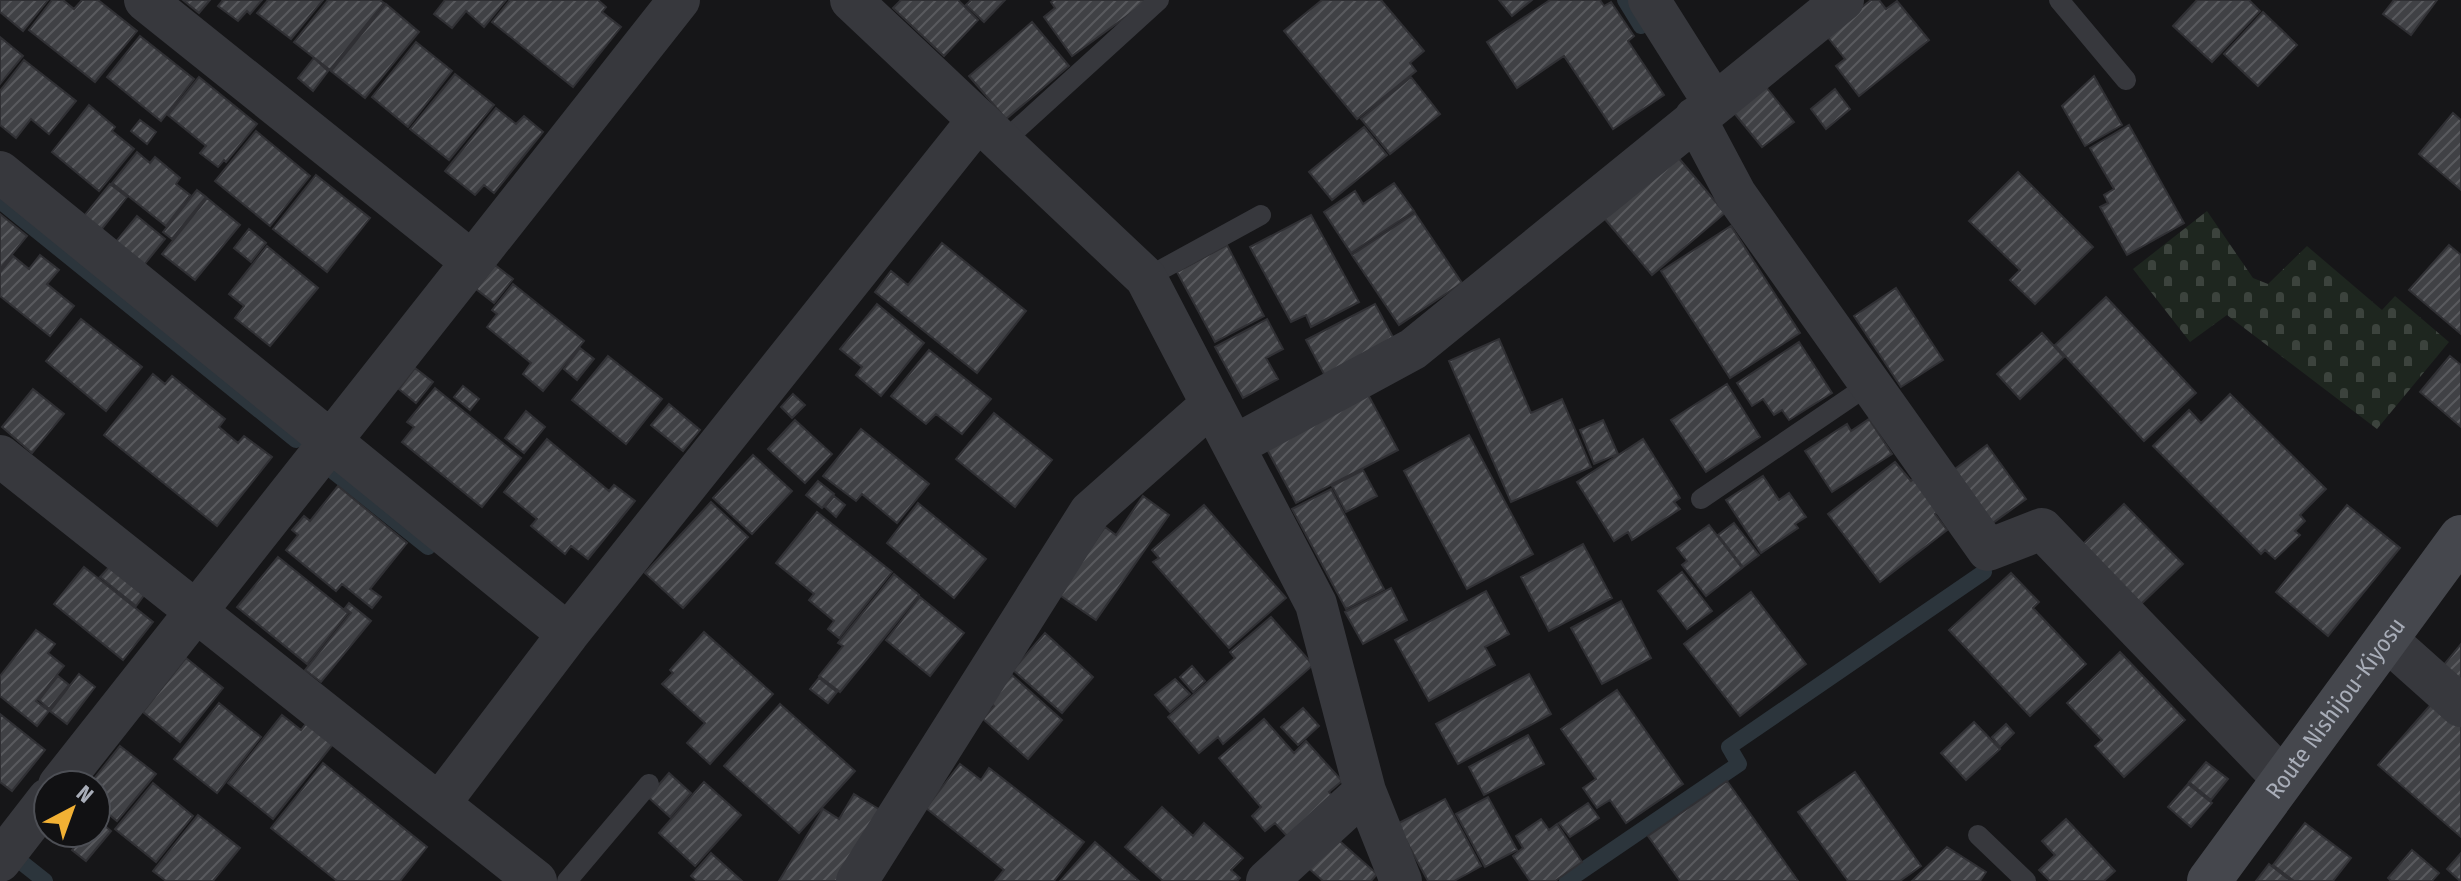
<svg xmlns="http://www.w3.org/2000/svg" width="2461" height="881" font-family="'Fira Sans Condensed',sans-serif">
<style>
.cemetery{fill:url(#cemetery-stones)}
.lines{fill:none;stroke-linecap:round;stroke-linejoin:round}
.stream{stroke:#2c353c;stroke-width:16}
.building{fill:url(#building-hatch);stroke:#303034;stroke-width:2}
.lane{stroke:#37383d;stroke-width:20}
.street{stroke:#37383d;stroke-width:42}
.secondary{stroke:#45474d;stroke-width:44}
.labels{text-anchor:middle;stroke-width:6;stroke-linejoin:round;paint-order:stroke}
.street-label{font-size:24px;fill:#a8adb8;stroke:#111113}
</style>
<defs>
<pattern id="cemetery-stones" width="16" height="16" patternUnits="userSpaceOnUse" patternTransform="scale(2)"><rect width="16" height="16" fill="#1e261f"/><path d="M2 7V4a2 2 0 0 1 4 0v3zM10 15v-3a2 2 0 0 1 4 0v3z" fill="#3c433d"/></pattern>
<pattern id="building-hatch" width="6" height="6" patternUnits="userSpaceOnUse" patternTransform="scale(2)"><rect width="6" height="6" fill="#404145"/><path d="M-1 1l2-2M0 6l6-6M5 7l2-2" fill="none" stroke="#595a5e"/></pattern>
</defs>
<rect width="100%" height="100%" fill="#161618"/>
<path class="cemetery" d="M2207,211L2253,278L2268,284L2307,246L2382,310L2395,296L2449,342L2377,429L2227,315L2190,342L2133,269Z"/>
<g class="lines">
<path class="stream" d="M1625,0L1641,26
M0,201L296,440
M334,472L428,547
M21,862L45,881
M1567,881L1739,764L1729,747L1984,572"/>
</g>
<path class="building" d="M0,0H48L23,31L0,12Z
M52,0H63L74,9L82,0H98L137,31L95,82L29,30Z
M183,0H210L199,13Z
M223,0H262L250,14L247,11L238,21L218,6Z
M268,0H323L291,39L257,13Z
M328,0H380L384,3L330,70L294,42Z
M445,0H506L484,27L466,11L452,28L434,14Z
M510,0H598L606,7L602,12L621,27L573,87L492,22Z
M901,0H958L978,20L944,56L893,8Z
M971,0H1005L984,22L966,5Z
M1054,0H1149L1072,56L1044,17L1055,8L1051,2Z
M1322,0H1381L1424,51L1410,63L1416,71L1357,119L1284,31Z
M1499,0H1532L1512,16Z
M1550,0H1600L1604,6L1611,2L1634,36L1628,41L1664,95L1613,129L1564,56L1517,88L1487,42Z
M1871,0H1879L1886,9L1897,1L1929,40L1859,96L1836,66L1845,59L1826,35Z
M2197,0H2249L2260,11L2212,62L2173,26Z
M2394,0H2437L2411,35L2383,14Z
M386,4L419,32L365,98L331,71Z
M2263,12L2297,45L2258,86L2224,54Z
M1032,22L1069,66L1006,119L969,76Z
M140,36L194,79L161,121L107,77Z
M0,37L23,56L0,84Z
M416,42L452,71L408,127L372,97Z
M314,58L328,71L313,91L298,78Z
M24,60L76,101L49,134L31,119L16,138L0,125V91Z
M455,74L494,105L449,160L410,129Z
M2094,76L2122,125L2085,146L2062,106Z
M199,77L257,124L226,162L224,160L218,167L200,153L206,146L168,115Z
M1411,77L1440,114L1390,154L1361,119Z
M1766,87L1794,122L1762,147L1734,113Z
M1835,89L1850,109L1826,129L1811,109Z
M89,105L115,127L112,131L134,149L99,191L52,152Z
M496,108L516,124L524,116L543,132L494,193L484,185L475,195L445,171Z
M2453,113L2461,120V190L2419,154Z
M140,120L156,132L147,144L131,131Z
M2129,125L2184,223L2127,255L2100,207L2108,203L2104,195L2114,189L2090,148Z
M1364,127L1387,155L1332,200L1309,172Z
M256,131L310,176L270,226L215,181Z
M137,152L150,163L155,157L180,178L176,184L190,195L166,226L112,183Z
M1677,156L1725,213L1652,275L1604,218Z
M2018,172L2093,247L2035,304L2010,280L2020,270L1969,221Z
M316,175L370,218L327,272L273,229Z
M1394,183L1414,211L1351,253L1324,212L1355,191L1363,204Z
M110,184L127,197L101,230L84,216Z
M197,190L206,197L172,239L163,232Z
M207,198L240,225L195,280L162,254Z
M1415,213L1462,283L1399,325L1352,255Z
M0,214L27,236L0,269Z
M1311,215L1359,302L1311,327L1306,315L1291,322L1250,247Z
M137,216L165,239L143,266L114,244Z
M1731,226L1800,333L1730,378L1661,271Z
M249,229L266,243L251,262L234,248Z
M942,243L1026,311L977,373L875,292L891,271L908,285Z
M1227,245L1264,316L1215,342L1177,272Z
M2449,245L2461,255V334L2409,290Z
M267,246L318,288L270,346L235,318L244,306L229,294Z
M40,255L59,270L47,284L74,306L50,336L0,296V272L13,256L29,269Z
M495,265L513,279L494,303L476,289Z
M513,284L584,341L543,391L523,374L531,363L487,327L497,314L492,310Z
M1896,288L1943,360L1901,387L1854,316Z
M2106,297L2196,393L2144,441L2055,345Z
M877,304L924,343L881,396L856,375L862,367L840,349Z
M1375,304L1394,339L1325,376L1306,340Z
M81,319L142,367L106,411L46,361Z
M1267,319L1283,349L1266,358L1278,379L1243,398L1215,347Z
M2042,333L2064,357L2020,399L1997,374Z
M1499,339L1531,413L1562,399L1591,467L1511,502L1449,361Z
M1799,342L1832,393L1789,420L1782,410L1774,415L1763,399L1752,406L1737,383Z
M580,348L594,359L577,380L564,369Z
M929,350L991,399L962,434L936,414L926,424L891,396Z
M608,356L662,399L626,444L572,400Z
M2450,356L2461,365V427L2420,392Z
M415,368L433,382L416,403L399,389Z
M153,374L165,384L172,376L225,419L219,427L238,443L244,436L272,457L217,526L104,435Z
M1727,384L1760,437L1706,472L1671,420Z
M463,386L479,399L470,410L454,397Z
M435,388L521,458L482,507L402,442L414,427L407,422Z
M33,389L64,414L32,453L2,427Z
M1365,389L1398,450L1296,503L1263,442Z
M793,394L805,405L792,418L781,407Z
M2230,394L2326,489L2300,515L2305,521L2295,531L2300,535L2275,559L2265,550L2261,554L2153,446L2189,410L2201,423Z
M669,404L700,430L683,451L651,425Z
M526,411L545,427L524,453L505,438Z
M994,413L1052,460L1015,507L956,459Z
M1869,419L1892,454L1832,492L1805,451L1847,424L1851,431Z
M795,420L832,454L805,483L768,449Z
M1603,420L1618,454L1594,464L1580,430Z
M861,429L929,484L897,523L862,494L856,501L823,476Z
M1469,435L1533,554L1467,589L1404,471Z
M547,439L609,491L614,485L635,501L588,559L571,546L565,554L531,526L537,519L504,492Z
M1643,439L1680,498L1674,502L1680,509L1632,540L1628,532L1614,541L1577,482Z
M1987,445L2026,499L1990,525L1951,472Z
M753,455L792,491L752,534L713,498Z
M1895,462L1911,481L1919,474L1944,507L1935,514L1947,530L1880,582L1828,514Z
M1363,470L1377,496L1346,512L1332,486Z
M1763,476L1779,500L1789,493L1806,517L1795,524L1798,528L1761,553L1726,500Z
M818,481L834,494L822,508L806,495Z
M338,486L407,543L370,589L381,597L372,608L342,584L336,591L286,550L298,535L292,530L304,516L310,521Z
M1331,489L1384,589L1346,609L1292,509Z
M834,496L845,505L836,517L825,507Z
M1143,496L1169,515L1096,620L1058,594L1105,527L1116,535Z
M711,502L748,537L683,608L645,573Z
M918,503L986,559L954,598L887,543Z
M2124,504L2183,564L2140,605L2082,545Z
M1204,505L1286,598L1229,648L1153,562L1159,558L1152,550Z
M2347,505L2400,548L2328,636L2276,592Z
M817,512L892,572L839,638L828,629L834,621L809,600L814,594L776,563Z
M1734,523L1759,555L1743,567L1718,535Z
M1709,525L1742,568L1706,596L1682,565L1687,561L1677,548Z
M1583,544L1612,598L1549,631L1521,577Z
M278,557L348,613L307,664L237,607Z
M110,566L145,594L136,606L100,577Z
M84,567L153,622L123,660L54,604Z
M1682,572L1712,611L1687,629L1658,591Z
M2011,573L2039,602L2033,608L2086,664L2030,716L1949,630Z
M894,574L919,595L840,692L819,676L843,646L838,643Z
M1391,588L1407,620L1363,644L1345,612Z
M1486,591L1509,634L1485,647L1495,665L1429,701L1395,640Z
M1751,592L1806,664L1740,716L1684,644Z
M920,597L964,633L930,676L886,640Z
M1621,601L1651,658L1602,684L1571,628Z
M349,603L371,621L321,682L305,670L351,613L345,608Z
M1271,617L1313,665L1223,744L1218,737L1199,753L1168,717L1235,658L1230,652Z
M36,630L55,644L48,653L64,666L36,701L49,711L37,726L0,696V676Z
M704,632L773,694L710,764L687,743L705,723L662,684L673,673L670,670Z
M1045,633L1093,677L1062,713L1013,670Z
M2461,644V682L2443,666Z
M2120,652L2185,720L2124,777L2095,746L2102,740L2067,703Z
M186,658L223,688L180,742L143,712Z
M1192,666L1205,681L1193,692L1180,677Z
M79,674L95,687L67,724L50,711Z
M1529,674L1551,714L1458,764L1436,724Z
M1012,675L1062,720L1028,759L983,719L994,706L989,701Z
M58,676L69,685L49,709L39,700Z
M819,678L837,692L828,703L810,689Z
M1175,679L1190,694L1170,712L1155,695Z
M1617,690L1683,784L1626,823L1610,800L1597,808L1583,788L1596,779L1561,729Z
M2434,701L2461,725V837L2378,765Z
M219,703L261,737L217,793L174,759Z
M780,704L855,771L799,833L724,766Z
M1303,708L1319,726L1298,745L1281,727Z
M0,714L45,750L12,791L0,782Z
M282,715L301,730L308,721L334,743L273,819L228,783Z
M1264,719L1294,753L1306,741L1342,781L1329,792L1332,796L1287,836L1275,823L1265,831L1252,816L1261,807L1219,758Z
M1974,722L2000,749L1966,780L1941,753Z
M2006,724L2014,733L2000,747L1992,737Z
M1528,735L1544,764L1484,795L1469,767Z
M120,746L156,774L117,821L96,804V785H89Z
M2206,762L2228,779L2211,800L2189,782Z
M323,763L427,847L400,881H337L271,828Z
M960,764L981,780L989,768L1084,842L1054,881H995L1004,870L926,808Z
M1855,772L1921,866L1900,881H1848L1798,812Z
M669,773L691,793L670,817L648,797Z
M1727,781L1798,881H1680L1648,836Z
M704,782L741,815L695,866L659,833Z
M153,783L193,816L156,862L115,829Z
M2188,784L2212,803L2191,827L2168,807Z
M854,794L882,811L839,881H779L823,809L839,819Z
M1488,797L1517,850L1485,867L1456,814Z
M1445,799L1481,866L1454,881H1428L1397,824Z
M1588,803L1599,818L1570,837L1559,823Z
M1162,807L1193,836L1204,823L1243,858L1231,870L1240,878L1237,881H1163L1125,847Z
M198,815L240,848L213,881H166L153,871Z
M97,819L111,831L86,861L72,850L86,833H96Z
M1541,819L1549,830L1557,824L1582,862L1555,881H1530L1513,856L1523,848L1516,836Z
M2066,819L2115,871L2104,881H2050L2039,870L2055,855L2042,841Z
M2305,823L2351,858L2333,881H2294L2273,865Z
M1334,836L1377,874L1371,881H1323L1306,866Z
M1095,842L1139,881H1060Z
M1947,847L1986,872L1980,881H1912Z
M2412,850L2439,873L2432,881H2391L2388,878Z
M711,853L742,881H697L691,876Z
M2461,853V881H2460L2447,869Z
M2269,864L2291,881H2256Z"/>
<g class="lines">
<path class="lane" d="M2059,0L2126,80
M1003,142L1159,0
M1146,278L1261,215
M1701,499L1870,384
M1978,835L2026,881
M567,881L649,784"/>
<path class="street" d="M145,0L471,261
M851,0L1146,278L1316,604L1365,791L1401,881
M1649,0L1714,103
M1695,118L1736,195L1988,550L2042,529L2283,779
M0,172L568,634L978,120
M1234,446L1413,349L1843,0
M0,456L536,881
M2387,640L2461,706
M59,785L679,0
M439,804L568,634
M0,861L48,799
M857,881L1090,512L1212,404
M1267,881L1365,791"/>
<path class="secondary" id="s1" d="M2209,881L2461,537"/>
</g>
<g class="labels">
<g class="street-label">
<text dy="8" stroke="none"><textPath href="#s1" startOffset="214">Route Nishijou-Kiyosu</textPath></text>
</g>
</g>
<g transform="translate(72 809) rotate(41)"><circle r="38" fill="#111113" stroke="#4d4f55" stroke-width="2"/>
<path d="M0-6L14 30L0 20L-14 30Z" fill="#f2b134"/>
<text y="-12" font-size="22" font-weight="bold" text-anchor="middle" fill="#a8adb8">N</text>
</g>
</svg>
